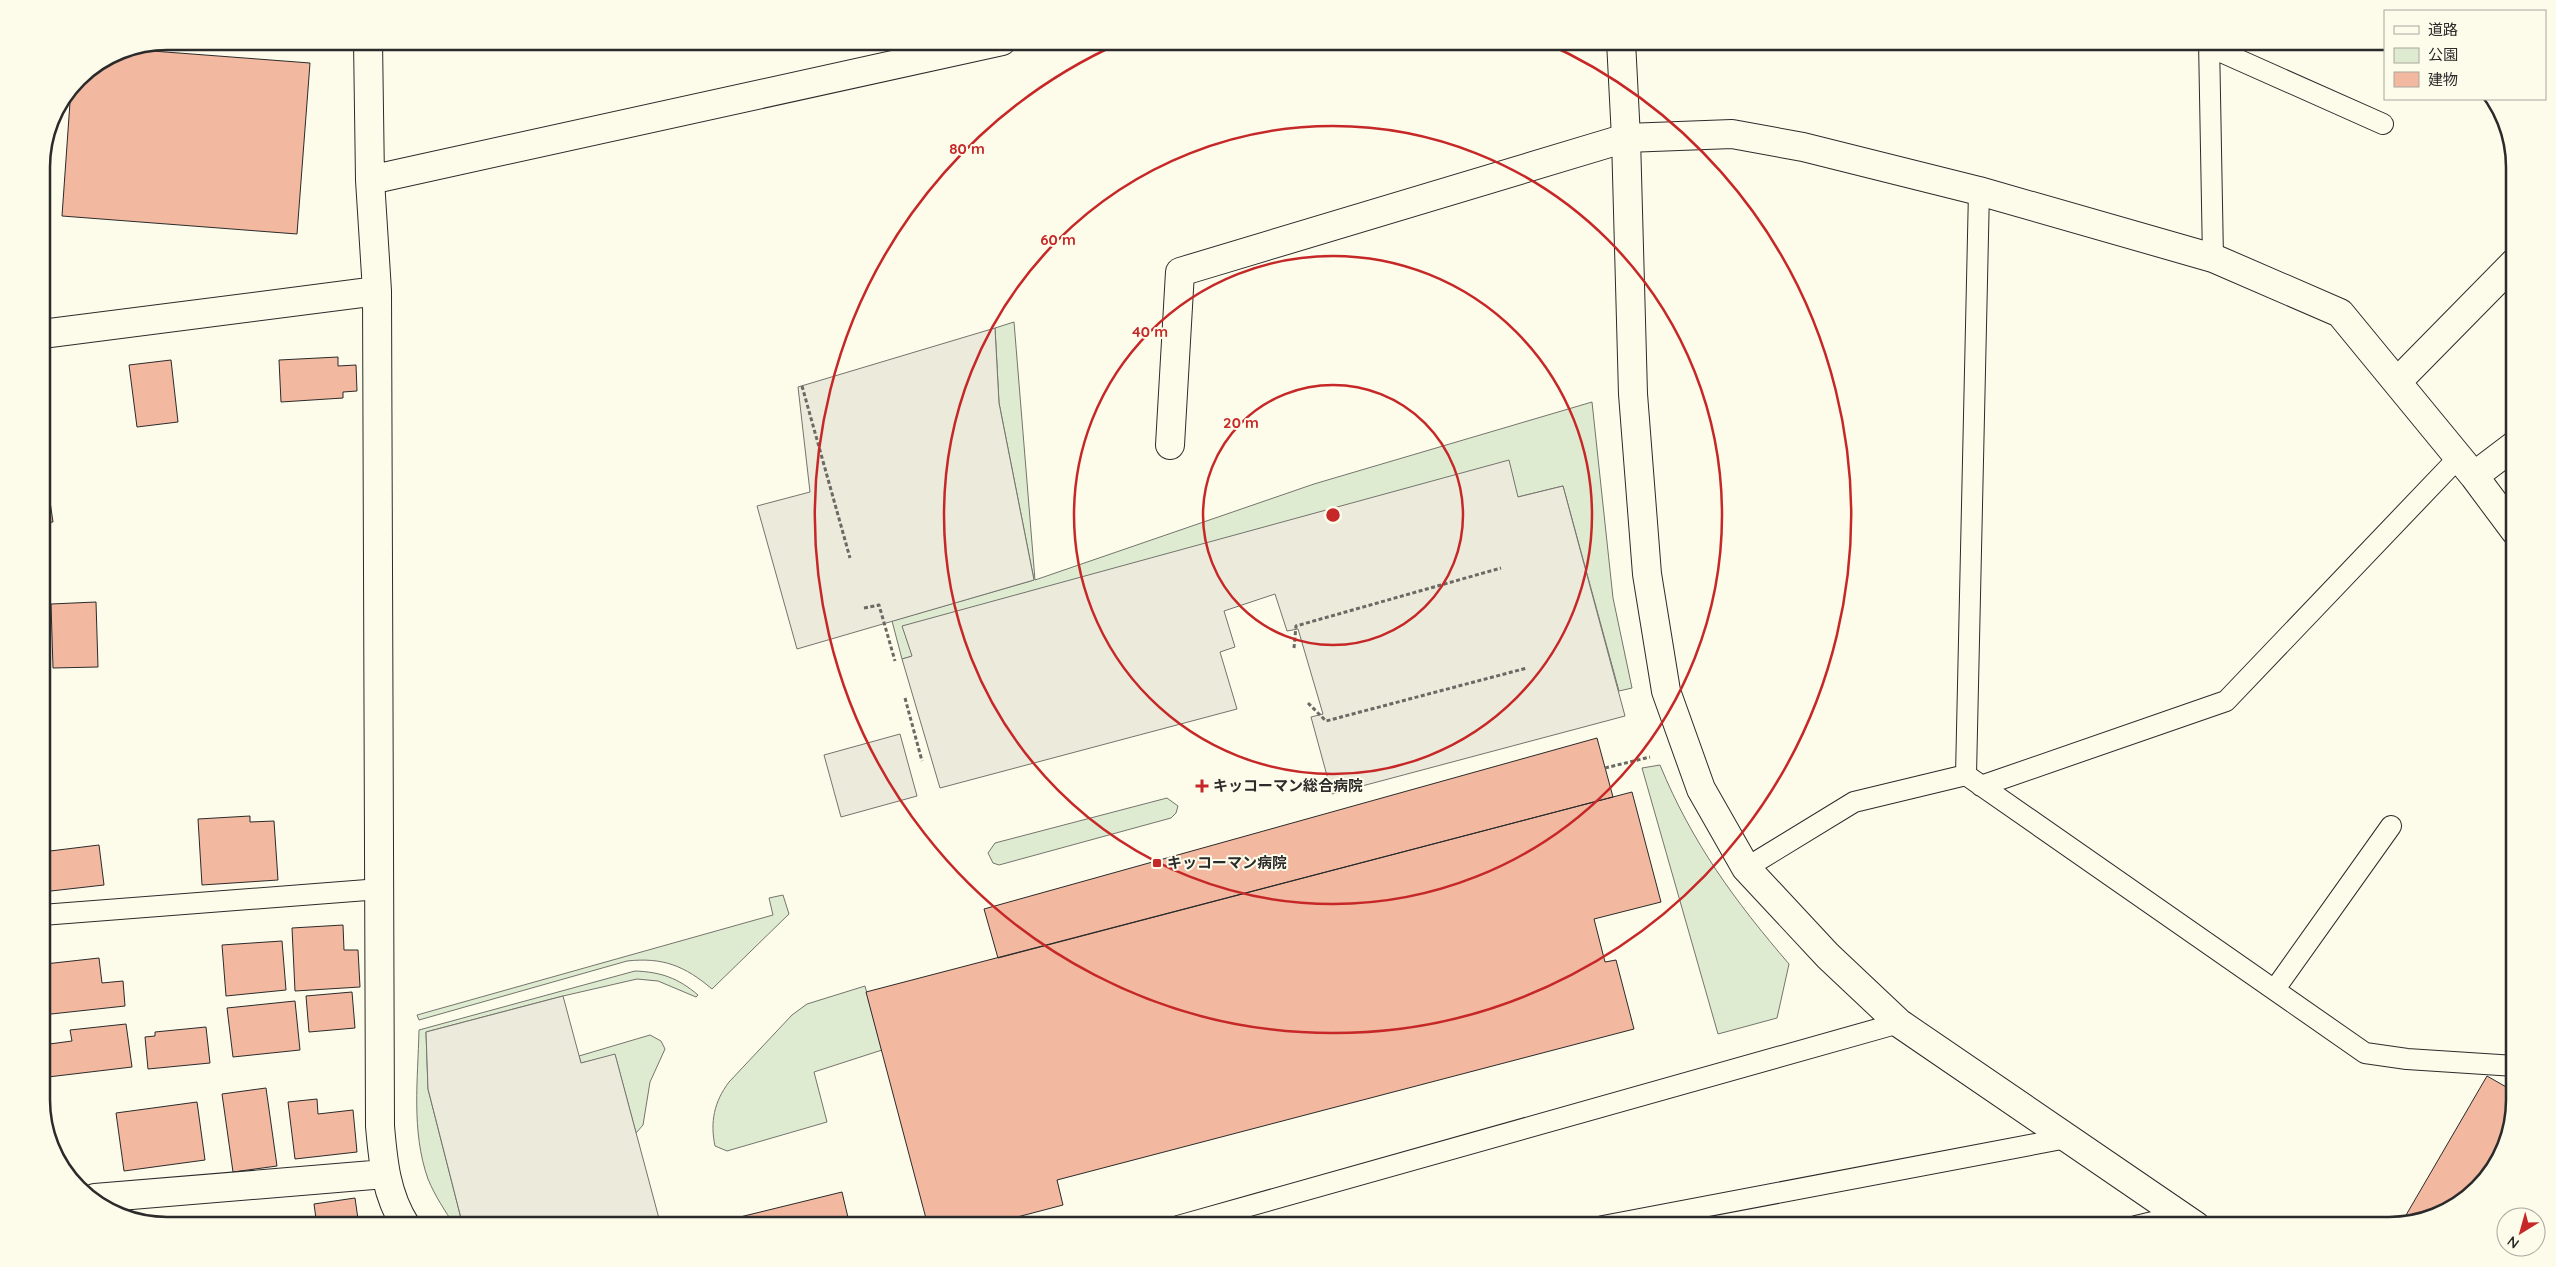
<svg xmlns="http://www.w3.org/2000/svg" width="2556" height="1267" font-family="Quicksand,'Noto Sans JP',sans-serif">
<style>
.green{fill:#deebd1;stroke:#74746e}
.parking{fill:#eceadb;stroke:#74746e}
.building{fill:#f2b8a0;stroke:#2b2b2b}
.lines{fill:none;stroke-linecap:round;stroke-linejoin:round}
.lane-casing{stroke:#2b2b2b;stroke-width:22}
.street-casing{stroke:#2b2b2b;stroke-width:30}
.path{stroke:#6a6964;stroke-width:3;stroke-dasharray:4 2.5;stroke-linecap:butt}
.lane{stroke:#fdfbea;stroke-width:20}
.street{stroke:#fdfbea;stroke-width:28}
.ring{fill:none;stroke:#c62828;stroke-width:2.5}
.poi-dot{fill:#c62828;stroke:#fdfbea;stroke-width:2}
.labels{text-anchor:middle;stroke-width:4;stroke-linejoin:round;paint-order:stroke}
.poi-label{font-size:15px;font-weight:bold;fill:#2b2b2b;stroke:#fdfbea;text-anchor:start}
.rim{fill:none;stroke:#2b2b2b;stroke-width:2.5}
.centre{fill:#c62828;stroke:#fdfbea;stroke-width:2.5}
.ring-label{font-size:15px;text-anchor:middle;font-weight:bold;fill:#c62828;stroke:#fdfbea;stroke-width:4;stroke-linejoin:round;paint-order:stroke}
</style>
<rect width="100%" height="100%" fill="#fdfbea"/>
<path class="green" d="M1014,322L1035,580L1314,484L1592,402L1613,598L1632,688L1619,691L1563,486L1518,497L903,626L913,656L902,659L892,621L1034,580L999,403L995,328Z
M1660,765C1692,843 1735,901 1789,964L1777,1018L1718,1034L1642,768Z
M1167,798L1178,806L1176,813L1171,818L999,865L993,863L988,853L995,843Z
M783,895L789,914L712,989C685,966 663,957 627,961L419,1020L417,1015L773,915L769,898Z
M635,971C661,972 678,978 698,995L696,997L658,981L637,979L563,996L426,1032L428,1089L463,1226H455C445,1211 435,1196 428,1179C411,1131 418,1079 419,1030Z
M865,986L882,1050L814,1072L827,1122L727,1151L715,1146C710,1122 714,1102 729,1082L792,1015L807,1004Z
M650,1035L661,1041L665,1049L650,1082L643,1125L636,1133L615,1055L581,1063L579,1056Z"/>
<path class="parking" d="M995,328L999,403L1034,580L797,649L757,506L810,492L798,387Z
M1509,460L1518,497L1563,486L1625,716L1332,794L1311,717L1323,714L1298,629L1287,631L1275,594L1224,611L1235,647L1220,652L1237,709L940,788L902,659L912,656L902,626Z
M900,734L917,796L841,817L824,755Z
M563,996L581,1063L615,1054L661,1226H463L428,1089L426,1032Z"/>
<path class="building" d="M126,49L310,63L297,234L62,216L71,88L78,78L119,51Z
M338,357V366L356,365L357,391L343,392V398L281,402L279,360Z
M171,360L178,422L137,427L129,365Z
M42,474H46L53,522L42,523Z
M96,602L98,667L53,668L51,604Z
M1597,738L1613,797L998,958L984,909Z
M1632,792L1661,902L1594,919L1605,962L1616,960L1634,1029L1057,1180L1063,1205L983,1226H928L866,992Z
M250,816V822L274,821L278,880L202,885L198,819Z
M99,845L104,885L42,892V852Z
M343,925L344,950H358L360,987L295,991L292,928Z
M282,941L286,990L226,996L222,945Z
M42,956H44L45,964L99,958L102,983L123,981L125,1006L42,1015Z
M352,992L355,1028L309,1032L306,996Z
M295,1001L300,1050L233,1057L227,1008Z
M126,1024L132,1067L48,1077L46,1072H42V1045L72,1041L70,1030Z
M206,1027L210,1063L148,1069L145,1037L155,1036V1032Z
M2487,1076L2515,1092L2502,1156L2459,1205L2402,1222Z
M266,1088L277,1166L233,1172L222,1094Z
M317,1099L318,1114L353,1110L357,1152L295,1159L288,1102Z
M197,1102L205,1160L124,1171L116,1113Z
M842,1192L850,1226H743L740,1217Z
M355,1198L359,1226H317L314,1204Z"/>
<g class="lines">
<g class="lane-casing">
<path id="lane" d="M2209,41L2213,258
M2210,47L2383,124
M1979,191L1966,775L2365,1053L2407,1059L2515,1066
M1981,786L2226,701L2459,457
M1746,868L1854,802L1966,775
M42,915L380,889
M2275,989L2391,826
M1178,1226L1899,1023
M1603,1226L2067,1138
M2136,1226L2178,1216"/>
</g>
<g class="street-casing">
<path id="street" d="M368,41L370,180L377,291L380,1126C383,1161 386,1195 406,1226
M1621,41L1626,138L1633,394L1647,574L1666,691L1701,789L1746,868L1828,956L1899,1023L2196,1226
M370,180L1002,41
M42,334L377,291
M2397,382L2515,262
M1170,445L1180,272L1626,138L1732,134L1803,147L1979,191L2213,258L2340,313L2474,476L2515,531
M2474,476L2515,445
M95,1198L385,1174"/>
</g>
<path class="path" d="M802,386L850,558
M864,608L879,605L895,661
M1294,648L1296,626L1501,568
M905,698L922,761
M1308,703L1326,721L1527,668
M1605,768L1650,757"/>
<use href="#lane" class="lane"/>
<use href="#street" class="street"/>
</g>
<g class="ring">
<circle cx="1333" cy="515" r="130"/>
<circle cx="1333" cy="515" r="259"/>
<circle cx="1333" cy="515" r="389"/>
<path d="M1544 42A518 518 0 1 1 1122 42"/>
</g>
<g class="poi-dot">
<path d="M1199.5 778.5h5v5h5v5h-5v5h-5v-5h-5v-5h5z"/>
<rect x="1152" y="858" width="10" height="10" rx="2.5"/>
</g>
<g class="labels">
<g class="poi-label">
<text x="1213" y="791">キッコーマン総合病院</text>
<text x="1167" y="868">キッコーマン病院</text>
</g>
</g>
<path d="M0 0H2556V1267H0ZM167 50H2389A117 117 0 0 1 2506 167V1100A117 117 0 0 1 2389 1217H167A117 117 0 0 1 50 1100V167A117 117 0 0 1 167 50Z" fill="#fdfbea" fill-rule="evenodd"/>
<path class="rim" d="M167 50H2389A117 117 0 0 1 2506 167V1100A117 117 0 0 1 2389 1217H167A117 117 0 0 1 50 1100V167A117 117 0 0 1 167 50Z"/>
<circle cx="1333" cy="515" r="8" class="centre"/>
<g class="ring-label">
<text x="967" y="154">80 m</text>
<text x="1058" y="245">60 m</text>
<text x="1150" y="337">40 m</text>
<text x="1241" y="428">20 m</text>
</g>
<rect x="2384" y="10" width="162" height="90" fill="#fdfbea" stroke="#a9a89e"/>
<rect x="2394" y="26" width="25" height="8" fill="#fdfbea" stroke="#a9a89e"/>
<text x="2428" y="35" font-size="15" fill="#2b2b2b">道路</text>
<rect x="2394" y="48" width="25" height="15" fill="#deebd1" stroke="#a9a89e"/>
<text x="2428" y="60" font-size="15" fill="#2b2b2b">公園</text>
<rect x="2394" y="72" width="25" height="15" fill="#f2b8a0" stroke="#a9a89e"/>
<text x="2428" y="85" font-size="15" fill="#2b2b2b">建物</text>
<g transform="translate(2521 1232) rotate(217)"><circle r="24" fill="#fdfbea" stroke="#a9a89e"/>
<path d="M0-4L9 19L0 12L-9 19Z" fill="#c62828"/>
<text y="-8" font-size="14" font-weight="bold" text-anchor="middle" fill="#2b2b2b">N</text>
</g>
</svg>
